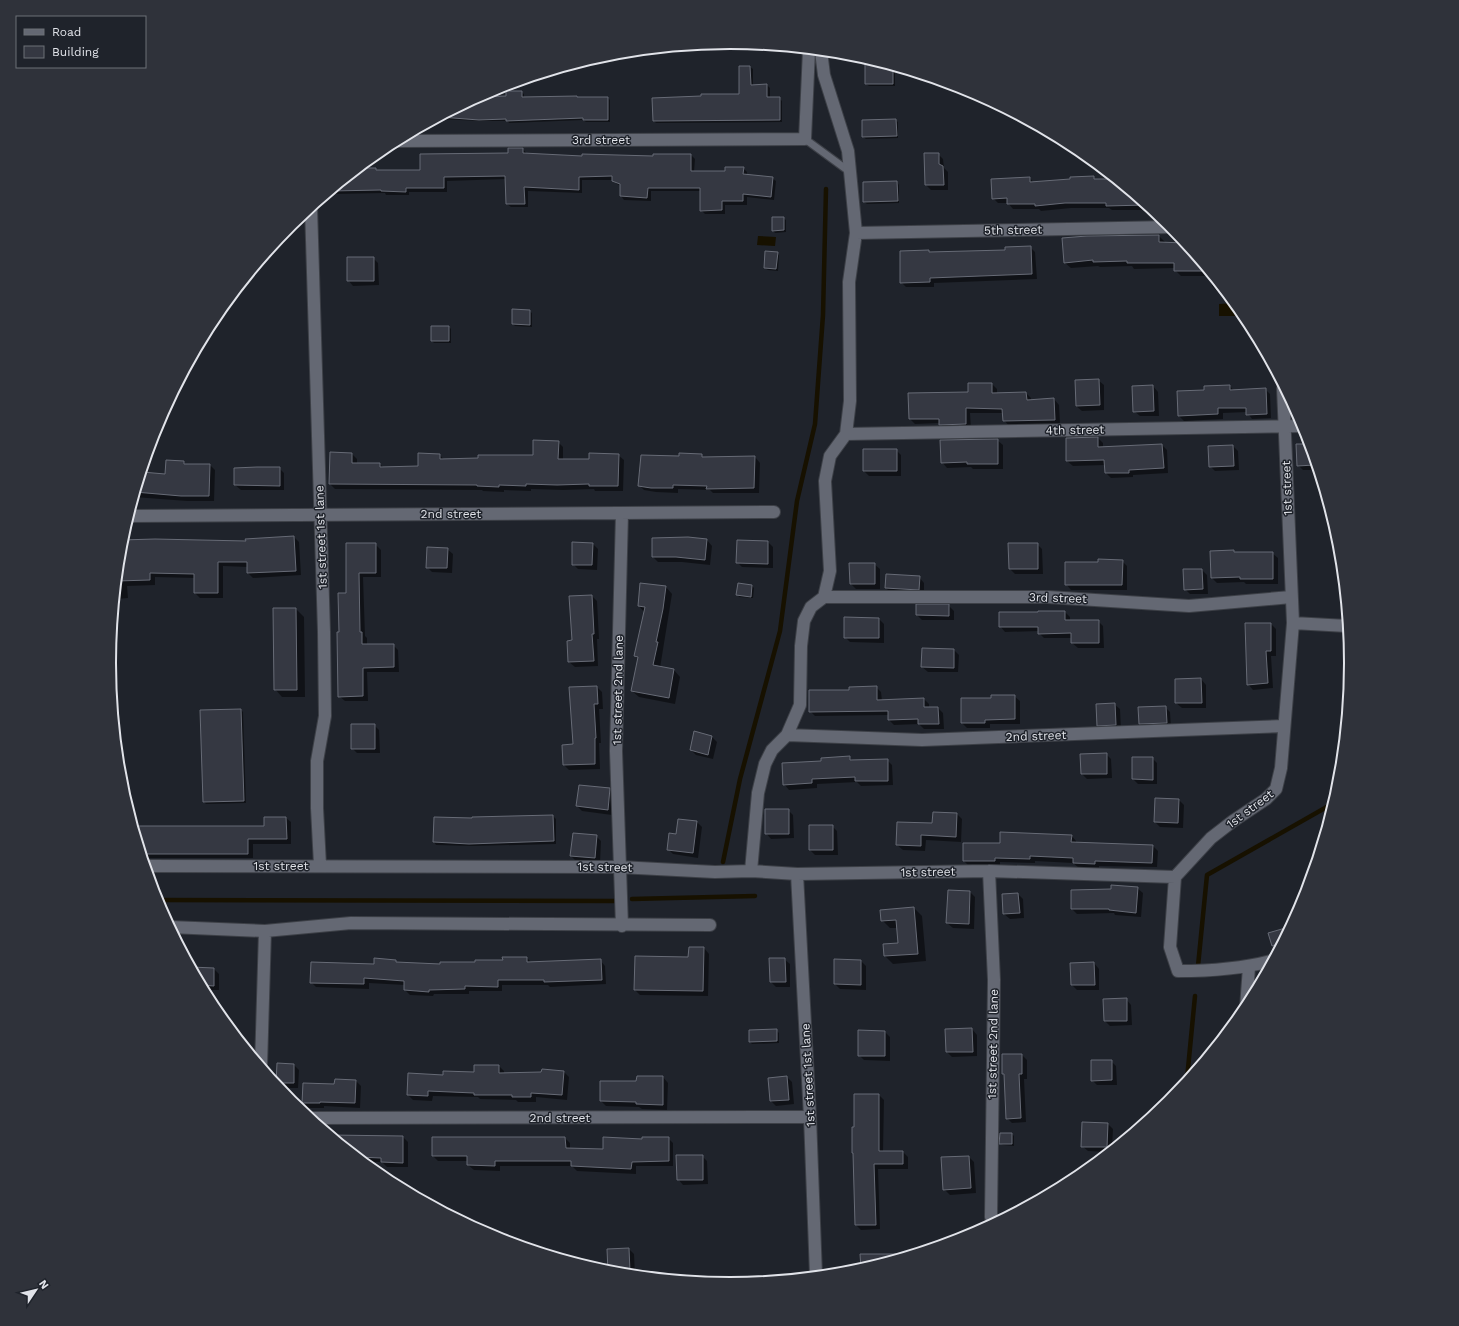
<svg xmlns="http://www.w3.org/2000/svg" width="1459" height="1326" font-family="'Work Sans',sans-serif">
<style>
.water{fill:#171100}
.shadow{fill:#0007}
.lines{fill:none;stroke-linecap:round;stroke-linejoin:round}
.stream{stroke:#171100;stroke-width:4.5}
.building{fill:#353842;stroke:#676b76}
.service-casing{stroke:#3d4047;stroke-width:9}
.minor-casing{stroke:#3d4047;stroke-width:14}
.service{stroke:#646873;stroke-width:7}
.minor{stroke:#646873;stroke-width:12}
.labels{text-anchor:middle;stroke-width:3;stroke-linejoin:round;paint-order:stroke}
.street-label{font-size:12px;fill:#e1e3e9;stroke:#1f232b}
.rim{fill:none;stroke:#e1e3e9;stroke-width:2}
</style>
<rect width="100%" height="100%" fill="#1f232b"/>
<path class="water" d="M758,236L776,237L775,246L757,245Z
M1234,303L1238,308V316H1219V304Z"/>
<path class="shadow" d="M866,59L895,67V86H869L866,84Z
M750,67L753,69V86L767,85L770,88V98H779L782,101V122L656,123L654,121L740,95Z
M521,92L524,94V98H608L610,100V122H586L583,120L509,123L508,121H482L437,119L476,98L507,97Z
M895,120L898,122V138L866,139L863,137Z
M523,149L527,154L583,157H654V155H691L695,159L694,172H726L743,168L747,172V176L772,178L776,181L774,200L747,197V205H725V214H705L701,210V191H651V201L624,200L621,196V186L617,184L612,180H582V193L528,191V207H511L507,204L506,179L447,181V192H409V195H386L385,193L335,194L331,190L358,169H376L378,171H421L509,154Z
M925,154H938L943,159L944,168L948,172V190H931L926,185Z
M1093,177L1096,180H1115L1152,210H1112L1109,208H1071L1041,211L1039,209H1013L1008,203H998L993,198L1030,178L1034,183Z
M897,182L899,185V203L867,204L864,202Z
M783,218L786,220V232L775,233L773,230Z
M1159,236L1165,242V243L1185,244L1224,292H1218L1212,286L1211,276H1181L1175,270V268L1134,269L1132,266L1100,267L1098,266L1071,268L1065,263Z
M1030,247L1035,252L1037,279L934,283V287H906L901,282L929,251L930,253L1006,251Z
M777,253L779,255L778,271L768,270L765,268Z
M373,258L378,263L379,285L353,286L348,280Z
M529,311L532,313V327L515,326L513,324Z
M449,327L451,329V343H434L432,341Z
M1098,380L1104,385V410L1082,411L1076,406Z
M992,384L997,389V394L1026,393L1031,398V400L1054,399L1059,405L1060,424L1009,426L1004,420V413H970L971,429L946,430L940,423L915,424L910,419Z
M1153,386L1158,392L1159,416H1140L1134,411Z
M1230,386L1234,391L1265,389L1270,394L1271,418L1252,419L1247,412L1223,413V419L1184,421L1179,416L1206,391Z
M1098,438L1103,443V447L1162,445L1167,450L1168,473L1133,475V477L1111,478L1106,473L1105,465L1073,466L1067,461Z
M997,440L1003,445V469H973L971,467L947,468L942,462Z
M558,442L563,447V460H590L618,455L624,460L623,491H595L594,489L563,490L531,489V491L504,490V492L483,491L482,490L335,489L330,484L352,454L357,459V464H380L384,468L419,467L440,455L444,460L534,456Z
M1309,445L1317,470H1303L1298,465Z
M1233,446L1238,451L1239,470L1215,471L1210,466Z
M896,450L901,455V476H869L864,471Z
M701,455L704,458L755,457L760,463L759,493H713L710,490L678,489V493L656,492L644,490L639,485L680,457Z
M184,462L186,465H210L215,470L214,501H187L134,497L141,473L166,476Z
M279,468L284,473V490H241L235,485Z
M294,537L299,542L301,575L253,578L248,573V567L223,566V598H200L195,593V578L155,577V585L127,586L128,598L117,599L115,597L121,541L155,540L247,542Z
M688,538L707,540L712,546L710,565L682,562H658L653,557Z
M768,542L773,547V568L742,567L737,562Z
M375,544L381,550V577H363L365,636L367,638V645H393L398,650L399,672H367L368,701H345L339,696L340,633L347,594Z
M593,544L598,549L597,570L578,569L573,564Z
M1037,544L1042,549L1043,574H1015L1010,569Z
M447,549L453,554L452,573L432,572L427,567Z
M1234,551L1236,553H1272L1278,558V584H1246L1244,582L1217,583L1212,578Z
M1122,561L1127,566V590H1071L1066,584L1099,563Z
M874,564L880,569V589H856L851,584Z
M1202,570L1207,575L1208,594H1190L1185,589Z
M919,577L924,583V594L891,593L886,588Z
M752,586L754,588L753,598L739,597L737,594Z
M666,587L672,594L660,668L674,670L680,677L675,704L639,697L632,691L638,659L635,656L644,612L639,606Z
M592,596L597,601L599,639H597L598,666L575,667L569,662L568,641H573Z
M949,606L954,611V620H922L917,615Z
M274,609H296L304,617L305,697H282L275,689Z
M1065,612L1070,617V621H1098L1103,626L1104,648H1078L1072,643V638H1044L1039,633V631L1005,632L1000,626Z
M879,619L884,624V643L850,642L845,637Z
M1271,624L1276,629V656H1271L1273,688L1253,690L1248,684Z
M954,650L959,655L958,672H928L922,667Z
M1343,652H1349L1350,663L1349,682L1344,677Z
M1201,679L1206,685V708H1182L1176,703Z
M597,687L602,692L603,709H599L601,743H599L600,769L569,770L564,765L575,745Z
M876,687L881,692L882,701L924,699L929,704V708H938L943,713L944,729H924L919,724L894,725L889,720V715L815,716L810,711L850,691Z
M1014,696L1020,701V724H990V728H967L962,723L992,699Z
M1114,704L1120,709L1121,730H1103L1098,725Z
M1165,707L1170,712L1171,728L1145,729L1140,724Z
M241,710L243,712L246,803L206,804L204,802Z
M374,725L379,730L380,753H357L352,748Z
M712,737L717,742L713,759L696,755L691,750Z
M1106,754L1111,759L1112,778L1087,779L1082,774Z
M849,757L853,761L887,760L892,765L893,785L861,786L857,782L817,784V788L789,790L784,784L822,762Z
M1152,758L1157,763V784H1138L1133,779Z
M609,789L614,794L612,815L582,811L577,806Z
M1156,799L1179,800L1184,805L1183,828L1160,827L1155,822Z
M788,810L793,815L794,838L771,839L766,833Z
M957,814L962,819L961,842L926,840L925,851L903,850L897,845L933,824Z
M553,816L556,819V844L472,846L436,845L434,842L435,818L473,819Z
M265,818H286L291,822V844H253V858H143L133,827H265Z
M697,822L702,827L698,858L673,854L668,849L677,835Z
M832,826L837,831L838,855H815L810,850Z
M1071,835L1076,841V843L1153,846L1158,851L1157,867L1099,866V869L1079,868L1073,863L1035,861V863L1000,862V866H969L964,861L1001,844Z
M596,836L601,841L600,863L576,861L571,856Z
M1137,888L1143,893L1141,917L1115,915L1114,913L1077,914L1072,909Z
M970,892L975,897L974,929L953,928L947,923Z
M1018,894L1023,899L1024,918L1010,919L1004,914Z
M914,908L922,916L926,961L893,964L885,956L899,944L898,928H890L882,920Z
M1288,928L1277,950L1273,945L1269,933Z
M689,948H704L709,954L708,996L640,995L635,990L689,958Z
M527,958L532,963L600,960L605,966L606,984L550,987L548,985H502V991H469V994H434L433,996L410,995L405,990V985L369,983V989L316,987L311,982L375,965L395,961L397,963L441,965Z
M784,959L790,964V987H776L771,982Z
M835,960L861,961L866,966V990L840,989L835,984Z
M1094,963L1099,969V990H1077L1072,985L1071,964Z
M192,968L214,969L219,974V990H203Z
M1126,999L1131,1005L1132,1025L1110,1026L1105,1021Z
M972,1029L977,1035V1056L952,1057L947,1052Z
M776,1030L779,1033V1043L752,1044L750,1042V1031Z
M859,1031L885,1032L890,1037V1061L864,1060L859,1055Z
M1003,1055H1022L1027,1060V1079H1024L1026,1122L1012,1123L1007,1118L1005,1076L1003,1074Z
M1111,1061L1116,1066L1117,1085H1097L1092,1080Z
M294,1065L299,1070L298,1088H282L277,1082Z
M499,1066L504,1071V1074L564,1072L569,1077L567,1100L536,1097V1102H518L516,1100L480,1099L478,1097L433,1096L432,1101L413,1100L408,1095Z
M663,1077L668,1083L667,1110L642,1109L639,1107L606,1106L601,1101L637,1082Z
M787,1077L792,1082L794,1104L776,1106L771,1101Z
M356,1081L361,1086L360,1108L324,1106V1108H308L303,1102Z
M879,1095L884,1100L883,1152H903L908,1157V1169H878L880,1229L861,1230L856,1225Z
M1108,1124L1113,1129L1112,1148L1108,1152L1088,1151L1082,1146Z
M1001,1134H1012L1014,1136V1146L1003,1145L1000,1143Z
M403,1137L408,1142V1167H387L382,1162H363L338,1141Z
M565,1138L570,1143V1149L604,1150L643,1140L668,1138L673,1143V1166H636V1174L577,1171L572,1166H500V1171L474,1170L468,1165V1161H438L433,1156Z
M702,1156L707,1161L708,1184L683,1185L678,1179Z
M969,1157L974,1162L976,1193L950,1195L944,1189Z
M629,1249L634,1254L635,1275L609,1272Z"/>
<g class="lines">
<path class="stream" d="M723,862L740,779L780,631L797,501L815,424L823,315L826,189
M632,899L755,896
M156,900L618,901
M1198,966L1207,875L1332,804
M1187,1079L1195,996"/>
</g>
<path class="building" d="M865,58L893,67V84H865Z
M739,66H750L751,85L767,84V97H780V120L653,121L652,98L701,96V94H739Z
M506,91H522V97L577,96V97H608V120H583V118L506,121V119L479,120L440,117L478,97L506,96Z
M896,119L897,136L862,137V120Z
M508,148H523V153L582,156V154L653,156V154H691V171H725V167H744L743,174L773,177L771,197L743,194V201H722V210L700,211V188H648L647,198L620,196V184L612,181V176L579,177V190L524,187L525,204H506L505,176L444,177V188H406V192L381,191V190L331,191L359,168H376V170H420V154L508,153Z
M924,153H939V164L943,166L944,185H925Z
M1094,176V179H1114L1146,205L1106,206V203H1065L1035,206V204H1007V198L992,199L991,179L1030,177V182L1070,179V177Z
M897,181L898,201L863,202V182Z
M772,217H784V230L772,231Z
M1159,235V242L1184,243L1207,271H1174V263H1127V261L1093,262V260L1064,263L1062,238L1087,236Z
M1031,246L1032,274L930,278V282L900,283V251L929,250V252L1005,250V247Z
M765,251L778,252L776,269L764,268Z
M347,257H374V281H347Z
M512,309L530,310V325L512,324Z
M431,326H449V341H431Z
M1099,379L1100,405L1076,406L1075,380Z
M968,383H992V393L1026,392L1027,400L1054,398L1055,420L1003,421L1002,409L966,408V424L939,425V419H909L908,393L968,392Z
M1153,385L1154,411L1133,412L1132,386Z
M1230,385V390L1266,388L1267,414L1246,415V408H1218V414L1178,416L1177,391L1204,390V386Z
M1098,437V447L1162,444L1164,468L1129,470V473H1105L1104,460L1066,461V438Z
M998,439V464H967V462L941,463L940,440Z
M533,440L559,441L558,459H589V453L619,454L618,486H589V484L557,485L526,484V486L499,485V487L477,486V485L329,484L330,452L352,453V463H380V467L418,466V453L440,454V459L478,458V455H533Z
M1296,444H1309L1315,465L1297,466Z
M1233,445L1234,466L1209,467L1208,446Z
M863,449H897V471H863Z
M679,453L702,454V457L755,456L754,488L706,489L707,486L673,485V488H651L638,486L641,455L679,456Z
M166,460L184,461V464H210L209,496H181L135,492L142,472L165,474Z
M257,467H280V486L234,485V468Z
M294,536L296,571L247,573V562H218V593H194V574L150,573V580L117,581L121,540L155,539L246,541L245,539Z
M688,537L707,539L705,560L676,557H652V538Z
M737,540L768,541V564L736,563Z
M572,542L593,543L592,565H572Z
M346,543H376V573H359L360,632H362V644H394V667L363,668V696L338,697L337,632H339L338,593H346Z
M1008,543H1038V569H1009Z
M427,547L448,548L447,568H426Z
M1234,550V552H1273V579H1240V577L1211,578L1210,551Z
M1098,559L1123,560L1122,585H1065V562H1098Z
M849,563H875V584H850Z
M1183,569H1202L1203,589L1184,590Z
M886,574L920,576L919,590L885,588Z
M640,583L666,586L663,609L656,642H658L653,665L674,669L669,698L631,691L638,657L634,656L645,607L638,606Z
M738,583L752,585L751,597L736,595Z
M592,595L594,634H592L594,661L568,662L567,641L572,640L569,596Z
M916,604H949V616L916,615Z
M273,608H296L297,690H274Z
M1038,611H1065V620H1099V643H1071V633L1038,634V627H999V612H1038Z
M844,617L879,618V638H844Z
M1245,623H1271V651H1266L1268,683L1247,685Z
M922,648L954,649V668L921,667Z
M1201,678L1202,703H1175V679Z
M597,686L598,704H594L596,738H595V764L563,765L562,745L573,744L569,687Z
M877,686V700L924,698V707H938L939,724H918V719L888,720V711L809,712V690H849V687Z
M991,695H1015V719L985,720V723H961V698H991Z
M1115,703L1116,725L1097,726L1096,704Z
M1166,706L1167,723L1139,724L1138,707Z
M241,709L244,801L203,802L200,710Z
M351,724H375V749H351Z
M694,731L712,736L708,755L690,750Z
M1107,753V774H1081L1080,754Z
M850,756V760L888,759V781H855V777L812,779V783L783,785L782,763L821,761V758Z
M1132,757H1153V780L1132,779Z
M579,785L610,788L608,810L576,806Z
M1155,798L1179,799L1178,823L1154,822Z
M765,809H789V834H765Z
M933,812L957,813L956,837L921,835V846L896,845L897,822L932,823Z
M553,815L554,841L469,844L433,842L434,817L472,818V817Z
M264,817H286L287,839H248V854H142L133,826H264Z
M678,819L697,821L693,853L667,850L669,833L676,834Z
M809,825H833V850H809Z
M1000,832L1072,835L1071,842L1153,845L1152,863L1095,861V864L1073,863V858L1030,856V859L995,858V861H963V843H1000Z
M573,833L597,835L595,858L570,856Z
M1111,885L1138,887L1136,913L1109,910V909H1071V890L1111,889Z
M948,890L970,891L969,924L946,923Z
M1018,893L1020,913L1003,914L1002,894Z
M914,907L918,954L884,956L883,944L898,943L896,920L881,921L880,910Z
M1289,927L1280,943L1272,946L1268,933Z
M689,947H704L703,991L634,990L635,956L688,957Z
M502,957H527V962L601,959L602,980L544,982V980H498V987L465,986V989L429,990V992L404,990V981L364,978V984L310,983L311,962L374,964V958L396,960V962L440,964V962H475V960H503Z
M769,958H785L786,982H770Z
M834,959L861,960V985L834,984Z
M1094,962L1095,985H1071L1070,963Z
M191,967L214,968V986L201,985Z
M1127,998V1021H1104L1103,999Z
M972,1028L973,1052H946L945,1029Z
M777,1029V1041L749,1042V1030Z
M858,1030L885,1031V1056H858Z
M1002,1054H1022V1074H1019L1021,1118L1006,1119L1004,1074H1002Z
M1091,1060H1112V1080L1091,1081Z
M277,1063L294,1064V1083H276Z
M474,1065H499V1073L541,1072L542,1069L564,1071L562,1095L531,1093V1097H512V1095H474V1093L428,1091V1096L407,1095L408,1073L443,1075V1071L474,1072Z
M637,1076H663V1105L636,1104V1102L600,1101V1081H636Z
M787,1076L789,1100L770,1101L768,1078Z
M335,1079L356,1080L355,1103L320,1102V1103H302L303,1083L334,1084Z
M854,1094H879V1151H903V1164H874L876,1225H855L853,1153H852V1127H854Z
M1082,1122L1108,1123L1107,1147H1081Z
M1000,1133H1012V1144H999Z
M330,1135L403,1136V1163L381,1162V1158L357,1157Z
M432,1137H565L566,1148L603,1149V1137L642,1139V1137H669V1161L632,1162L631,1169L571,1166V1161H495V1166L467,1165V1156H432Z
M676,1155H703V1180H677Z
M969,1156L971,1188L943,1190L941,1157Z
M629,1248L630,1272H608L607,1249Z
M860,1254H899V1257L861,1269Z"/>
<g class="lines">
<g class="service-casing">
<path id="service" d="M805,139L850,172"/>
</g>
<g class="minor-casing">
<path id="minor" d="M396,141L805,139L809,50
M311,207L324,632L325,716L317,761V808L320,865
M856,233L1171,227
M846,434L1303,426
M622,513L616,751L622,926
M128,516L774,512
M824,597H1048L1189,606L1291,597
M1293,623L1347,626
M787,735L922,740L1284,726
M145,866L619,867L715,872L751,871L797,874L989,871L1175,877L1211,838L1233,821L1266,799L1276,789L1281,768L1293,623L1283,388
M751,871L758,793L765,764L772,750L787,735L800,705L801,646L804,621L811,607L824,597L830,571L825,481L830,456L846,434L850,401L849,282L856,233L848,151L824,75L821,51
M989,871L994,980L991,1217
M797,874L810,1117L816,1275
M1175,877L1170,947L1178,971C1210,971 1240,969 1271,961
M170,927L265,931L351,923L710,925
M1246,1008L1249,967
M261,1066L265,931
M310,1118L810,1117"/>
</g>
<use href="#service" class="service"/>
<use href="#minor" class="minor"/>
</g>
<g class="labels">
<g class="street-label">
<text x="601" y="144">3rd street</text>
<text transform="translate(1013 230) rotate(-1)" y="4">5th street</text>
<text transform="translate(1075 430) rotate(-1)" y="4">4th street</text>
<text transform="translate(1287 488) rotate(-92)" y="4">1st street</text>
<text x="451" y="518">2nd street</text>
<text transform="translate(321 537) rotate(-92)" y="4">1st street 1st lane</text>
<text transform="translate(1058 598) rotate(2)" y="4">3rd street</text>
<text transform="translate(618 690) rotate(-89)" y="4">1st street 2nd lane</text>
<text transform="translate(1036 736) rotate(-2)" y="4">2nd street</text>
<text transform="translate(1250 809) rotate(-37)" y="4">1st street</text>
<text x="281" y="870">1st street</text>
<text transform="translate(605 867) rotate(1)" y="4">1st street</text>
<text transform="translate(928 872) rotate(-1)" y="4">1st street</text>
<text transform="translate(993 1044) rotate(-89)" y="4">1st street 2nd lane</text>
<text transform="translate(808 1075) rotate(-93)" y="4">1st street 1st lane</text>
<text x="560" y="1122">2nd street</text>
</g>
</g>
<path d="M0 0H1459V1326H0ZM116 663a614 614 0 1 1 1228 0a614 614 0 1 1-1228 0Z" fill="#2f323a" fill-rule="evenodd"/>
<path class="rim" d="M116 663a614 614 0 1 1 1228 0a614 614 0 1 1-1228 0Z"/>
<rect x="16" y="16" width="130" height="52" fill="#1f232b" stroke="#6d7077"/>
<rect x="24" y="29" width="20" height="6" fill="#646873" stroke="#6d7077"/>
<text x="52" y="36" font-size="12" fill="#e1e3e9">Road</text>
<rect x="24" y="46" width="20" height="12" fill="#353842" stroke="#6d7077"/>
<text x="52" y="56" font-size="12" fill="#e1e3e9">Building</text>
<g transform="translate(36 1290) rotate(55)" stroke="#1f232b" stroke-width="3" paint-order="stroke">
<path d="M0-3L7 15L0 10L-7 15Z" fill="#e1e3e9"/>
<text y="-6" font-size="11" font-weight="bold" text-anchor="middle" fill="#e1e3e9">N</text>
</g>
</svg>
